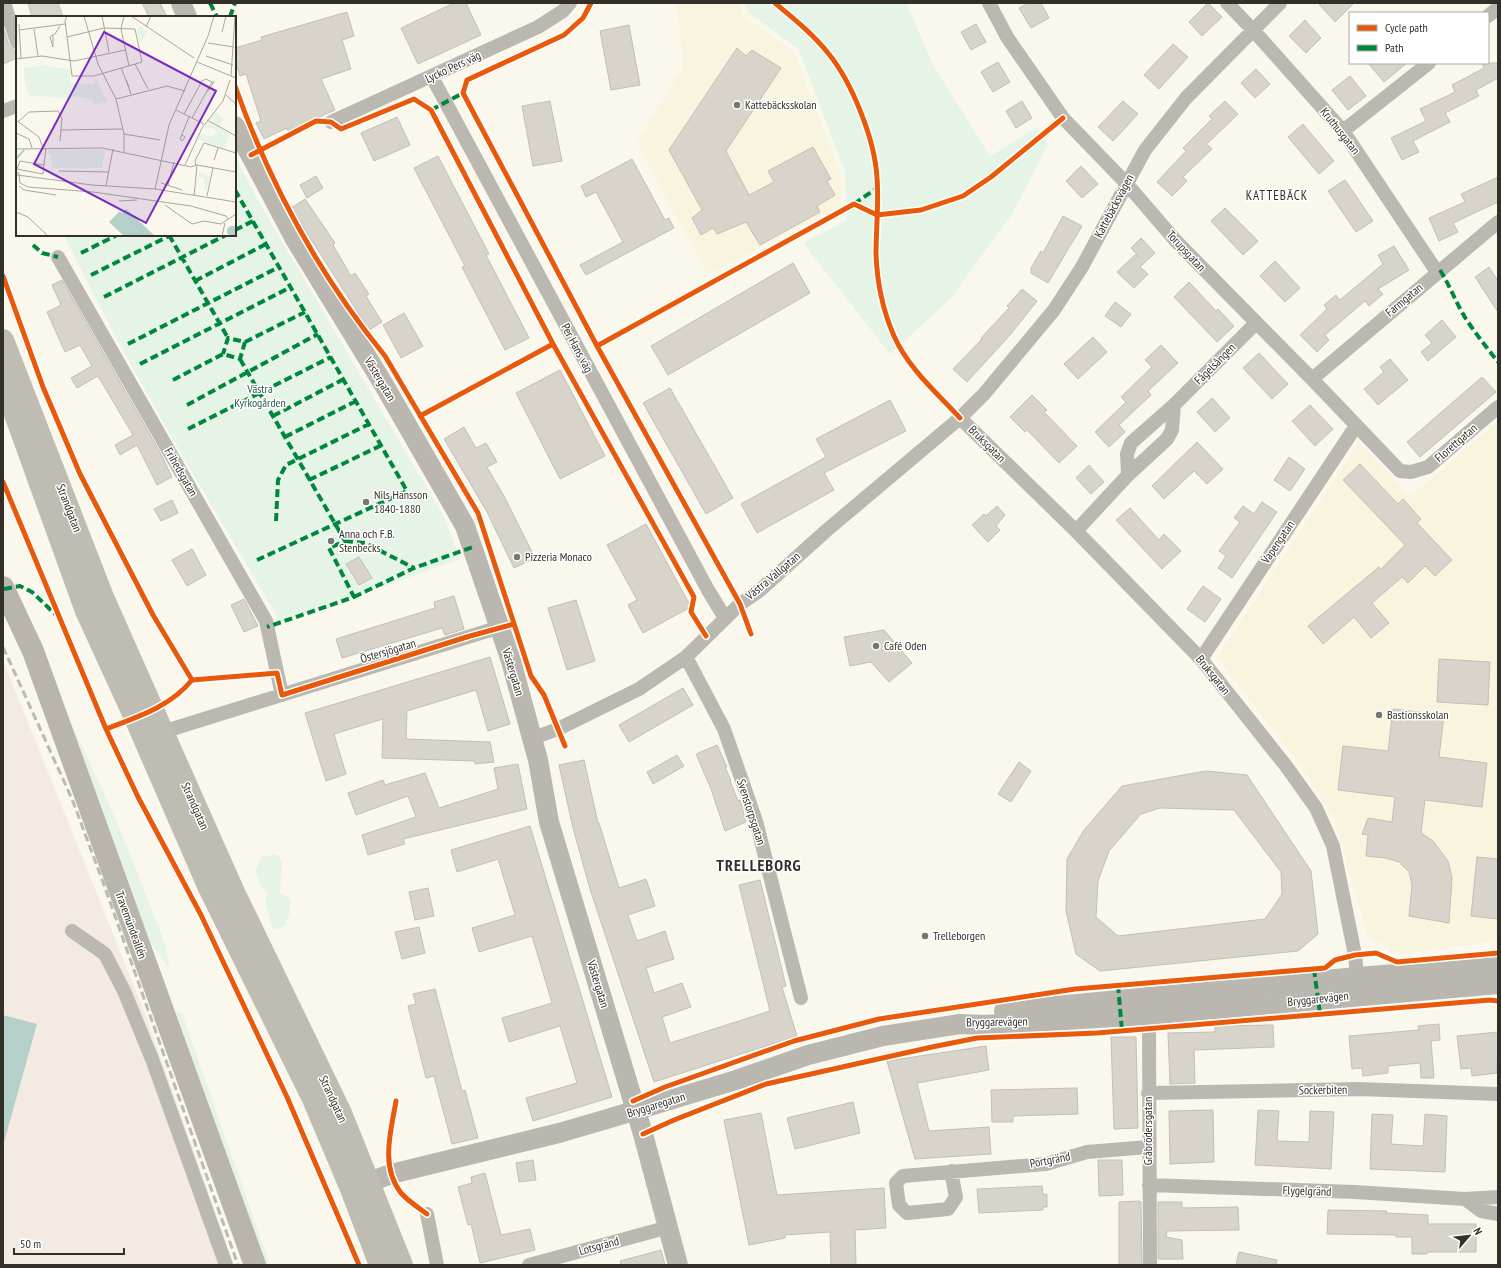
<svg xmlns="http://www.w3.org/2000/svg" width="1501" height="1268" font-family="'PT Sans Narrow',sans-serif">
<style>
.industrial{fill:#f3eae2}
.built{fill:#f8f4de}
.green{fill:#e6f3e7}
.water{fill:#b5cfcb}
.building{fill:#d8d4cc;stroke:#c2bfb7;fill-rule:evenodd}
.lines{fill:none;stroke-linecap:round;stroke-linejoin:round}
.street{stroke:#bbb8b2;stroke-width:14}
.secondary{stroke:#bab7b1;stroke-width:20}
.primary{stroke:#bebcb3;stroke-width:22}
.highway{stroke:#b9b5ad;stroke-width:22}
.rail{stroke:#bcbab3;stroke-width:3;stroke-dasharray:8 4;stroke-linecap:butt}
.quiet{stroke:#00873e;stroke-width:4;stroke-dasharray:8 4;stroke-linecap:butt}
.cycleway-casing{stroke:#fff;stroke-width:8}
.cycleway{stroke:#e8590c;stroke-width:5}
.poi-dot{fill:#78766d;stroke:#fff;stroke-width:1.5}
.labels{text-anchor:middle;stroke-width:3;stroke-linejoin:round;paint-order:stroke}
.street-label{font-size:12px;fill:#323028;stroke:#fff}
.poi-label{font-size:12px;fill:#323028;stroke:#fff;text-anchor:start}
.park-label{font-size:12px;fill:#29604a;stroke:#fff}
.neighbourhood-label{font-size:13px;letter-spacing:1px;fill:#323028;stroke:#fff}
.district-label{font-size:16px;font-weight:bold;letter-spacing:1px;fill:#323028;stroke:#fff}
.inset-river{fill:none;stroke:#b5cfcb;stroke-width:2}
.inset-road{fill:none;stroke:#aaa89e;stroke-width:1}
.view{fill:#7b2cbf;fill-opacity:0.15;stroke:#7b2cbf;stroke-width:2}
.inset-edge{fill:none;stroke:#323028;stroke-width:2}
</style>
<rect width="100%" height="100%" fill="#faf8ed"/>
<path class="industrial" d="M3,660L146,1016L234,1265H3V1146L37,1024L3,1015Z"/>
<path class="built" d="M677,3H738L744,16L795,53L840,172L841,205L708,275L637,143L683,67Z
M1498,421V940L1400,954L1368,936L1333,817L1305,772L1217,657L1359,442L1410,497Z"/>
<path class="green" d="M745,3H906L933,65L990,156L1036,128L1048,144L1012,214L951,298L890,354L803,243L847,220L845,172L799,50L749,13Z
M235,155L260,204L444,517L460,559L281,623C206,495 128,369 64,235H235Z
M62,705C94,769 123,833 148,900C156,921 169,946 169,969L146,936Z
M276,854L282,860L280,893L290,899V911L285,926L273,930L265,902L267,893L262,888L255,871L262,857Z
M176,1012L182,1013L270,1265H265Z"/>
<path class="water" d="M3,1015L37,1024L3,1146Z"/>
<path class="building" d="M28,3H58L63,17H32Z
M142,3H160L167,17H149Z
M454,3H466L481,35L418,64L401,28Z
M1028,3H1041L1049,18L1031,28L1019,8Z
M1208,3L1222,17L1202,36L1189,22Z
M1318,3H1354L1335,22Z
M347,12L354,36L342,40L351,69L321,79L335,110L288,131L287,128L264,139L256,123L261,121L246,74L240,76L235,60V48L262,40L261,37Z
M1305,20L1321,38L1306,53L1289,36Z
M976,24L986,42L971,50L961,32Z
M629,25L640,85L611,90L600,31Z
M3,27L9,45L14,50L17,58L3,64Z
M1173,44L1188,57L1159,89L1144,75Z
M737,48L746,56L752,50L781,68L726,151L749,195L774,182L768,171L813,147L831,179L827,181L835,195L817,206L820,212L760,245L746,222L717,234L713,228L701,235L692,218L702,210L669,150Z
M998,62L1010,82L993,92L981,72Z
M1368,63H1407L1384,82Z
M1482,63H1498V78L1476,90L1479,96L1445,113L1450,122L1413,141L1419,152L1402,160L1391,138L1426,121L1420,109L1455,92L1452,85L1484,68Z
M1256,69L1270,84L1255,98L1241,83Z
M1350,76L1366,96L1348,110L1332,90Z
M550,101L562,161L533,166L522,106Z
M1022,101L1032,118L1016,128L1006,111Z
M1123,101L1138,114L1113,141L1098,127Z
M1225,101L1238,114L1207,144L1212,149L1183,177L1187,181L1172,196L1157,182L1186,151L1183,148L1212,119L1209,116Z
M397,117L410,145L374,161L361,133Z
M1303,124L1334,161L1319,174L1288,137Z
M438,156L489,254L486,255L529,338L505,350L462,267L465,266L414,168Z
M632,159L665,220L669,218L674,228L586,275L580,265L623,242L596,192L586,197L581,186Z
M1081,166L1098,184L1082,198L1066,181Z
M316,176L323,188L307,198L300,185Z
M1498,177V202L1453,223L1458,232L1439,241L1429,218L1465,202L1461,194Z
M1345,180L1373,221L1356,232L1328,191Z
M305,199L335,243L333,245L351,276L355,273L369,294L366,296L382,322L369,330L291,208Z
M1225,208L1258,241L1243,255L1211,221Z
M1063,216L1082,226L1048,283L1031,273V268L1041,251L1043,253Z
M1141,238L1155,253L1140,267L1148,274L1134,288L1117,272L1135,255L1139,257L1131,248Z
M1394,246L1409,270L1378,289L1383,294L1369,306L1365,301L1325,335L1329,340L1317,352L1300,335L1327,309L1324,305L1336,295L1340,300L1383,264L1378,255Z
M1275,261L1300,288L1285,302L1260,276Z
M793,263L810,293L668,375L651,346Z
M1489,267L1498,281V312L1475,277Z
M62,280L161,454L172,477L157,485L137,445L120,455L115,445L133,435L98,376L77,388L71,378L92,366L80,345L65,352L47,312L61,305L52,285Z
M1189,282L1216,311L1218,309L1234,326L1217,342L1174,297Z
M1022,289L1037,301L1010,335L967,382L953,369L982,339L981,338L1009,308L1007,306Z
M1115,302L1131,314L1121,327L1105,316Z
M404,313L423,346L401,358L383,325Z
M1442,320L1456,337L1428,361L1421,352L1432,343L1425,335Z
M1093,337L1107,352L1078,379L1064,364Z
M1161,345L1178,363L1148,391L1151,395L1119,425L1125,432L1109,447L1095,432L1126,402L1121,397L1152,367L1145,360Z
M1259,353L1288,384L1272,399L1243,368Z
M1390,359L1408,380L1378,405L1364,389L1384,372L1380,367Z
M560,370L605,456L560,479L516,393Z
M1482,377L1496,392L1420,457L1407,442Z
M670,388L733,498L706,514L643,403Z
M1032,395L1047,410L1044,412L1077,446L1059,463L1027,430L1025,432L1010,417Z
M1212,398L1230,418L1215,432L1197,412Z
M890,400L906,431L824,473L834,490L757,533L741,504L826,457L816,439Z
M1310,405L1333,429L1315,446L1292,421Z
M464,427L476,448L486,443L497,462L487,467L505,498L535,558L514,568L487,512L444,439Z
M1197,442L1223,469L1207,484L1194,471L1164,499L1152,486Z
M1289,457L1305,469L1290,491L1274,480Z
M1360,464L1398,504L1403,499L1421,519L1417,523L1452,560L1435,576L1425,566L1408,583L1402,577L1372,603L1389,623L1371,638L1354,617L1323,644L1308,626L1379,567L1381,569L1405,545L1343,480Z
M1089,465L1104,482L1091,494L1076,478Z
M172,500L178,513L161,521L154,509Z
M1262,502L1277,512L1232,578L1218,568L1226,556L1219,551L1240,522L1234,518L1243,506L1254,514Z
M997,506L1005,515L996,526L1000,530L988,542L972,525L984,514L986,516Z
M1130,508L1159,540L1164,534L1181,551L1162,569L1116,520Z
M646,524L691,607L643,633L628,605L637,600L607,545Z
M192,549L206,575L187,586L172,560Z
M359,557L372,578L359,585L346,564Z
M1203,586L1221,599L1205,622L1187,609Z
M454,596L464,629L445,635L442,628L342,658L336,639L435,608L434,602Z
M244,599L258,626L244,632L231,605Z
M576,600L595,661L567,670L548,608Z
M884,630L912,663L889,682L871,662L850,666L844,637Z
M490,657L510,724L488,731L476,690L407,711L406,739L490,742L494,762L475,764V761L382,758L383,719L334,734L346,774L326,781L305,713Z
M1439,659L1490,662L1488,705L1437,702Z
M683,688L693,705L629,742L619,725Z
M1393,709L1444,715L1439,757L1487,763L1482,807L1425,800L1421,833L1433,841L1448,861L1452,878L1449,923L1409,916L1412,885L1409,872L1399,862L1386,858L1366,856L1368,835L1362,834L1368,818L1392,822L1395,797L1338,790L1343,746L1388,751Z
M717,745L727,767H725L731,781H730L738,801L740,800L746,822L725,831L711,789L696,754Z
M677,755L684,766L653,784L647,772Z
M584,760L598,823H599L619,888L646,879L655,906L628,915L637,941L665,931L674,959L646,968L654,993L682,983L691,1007L662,1017L670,1043L770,1011L739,885L760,880L786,986L782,987L797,1036L654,1082L590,889L573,828L559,765Z
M1019,762L1031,771L1011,802L998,794Z
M518,764L527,809L403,839L405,844L368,855L362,835L416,817L408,796L356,815L348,793L383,780L385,785L425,773L439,808L498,789L494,768Z
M1206,771L1247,775L1311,871L1318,934L1298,951L1100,971L1076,954L1066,911L1067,859L1084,830L1122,786ZM1160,808L1234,810L1281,872L1282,894L1265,919L1118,936L1096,917L1098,881L1109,851L1141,814Z
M530,826L612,1097L533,1121L526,1098L577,1083L560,1026L509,1042L502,1018L552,1003L532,936L479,952L472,928L515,915L498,859L457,872L451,850Z
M1477,857L1498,859V919L1471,916Z
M428,888L434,916L415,920L409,892Z
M419,927L425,953L402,959L395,932Z
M435,989L462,1091L465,1090L478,1138L452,1144L434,1076L426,1078L408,1006L416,1004L413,994Z
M1439,1024L1440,1040L1431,1041L1434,1078H1421L1420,1063L1388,1066V1073L1363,1076L1362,1068L1352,1069L1349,1036L1419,1030L1418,1026Z
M1273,1025L1274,1047L1194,1050L1195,1083L1170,1084L1168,1033L1215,1032V1026Z
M1498,1032L1497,1073L1472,1076L1471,1068L1461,1069L1457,1036Z
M1111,1037H1136L1138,1128L1114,1129Z
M986,1046L989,1070L917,1083L929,1131L989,1127L991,1154L915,1159L887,1061Z
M1077,1088L1078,1114L1013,1116V1122H992L991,1090Z
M853,1102L860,1133L795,1149L787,1118Z
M1213,1110L1214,1162L1170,1164L1169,1111Z
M1258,1110L1279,1111L1277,1141L1309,1142L1310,1111L1334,1112L1331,1169L1255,1165Z
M761,1113L777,1195L884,1188L886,1228L855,1230L856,1265H831L830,1232L785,1235V1238L749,1245L724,1120Z
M1372,1114L1393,1115L1391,1144L1423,1146L1425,1114L1447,1116L1445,1172L1370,1169Z
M533,1160L536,1180L519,1182L516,1163Z
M1098,1160H1122L1123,1195L1099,1196Z
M485,1173L501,1235L530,1229L535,1250L480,1263L471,1224L468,1225L458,1187L472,1183L471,1177Z
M1042,1186L1043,1195L1047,1194V1207H1043V1210L979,1213L977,1189Z
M1139,1201L1141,1202L1142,1265H1119V1202Z
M1158,1202H1182V1208L1238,1207L1239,1230L1167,1231L1166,1237L1182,1240L1183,1259H1158Z
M1328,1210L1387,1211L1386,1213L1428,1215V1224H1476V1252H1427V1254H1412V1237H1396V1235L1327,1234Z
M661,1250L665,1265H621L620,1261Z
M1239,1252L1277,1260L1276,1265H1236Z"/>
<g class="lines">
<path class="street" d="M4,3L17,42
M989,3L1007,37L1063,118L1126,183L1175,240L1312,379L1400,471L1411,472L1428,467L1498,407
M1227,3L1253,30L1343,131L1437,272
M1488,16L1498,8
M432,77L708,590L725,618
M3,111L17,106
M331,122L538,27L563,11L570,3
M1343,131L1429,63
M58,257L266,621L282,695
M1312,379L1498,222
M960,418L1076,531L1201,659L1286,766L1316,808L1333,846L1355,955L1358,986
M1128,475L1127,454L1131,443L1174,405L1256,323
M1076,531L1128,475L1167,439L1172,430L1174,405
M686,657L724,729L756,821L801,998
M1201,659L1356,426
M156,734L500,627
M533,738L558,729L639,689L686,657L740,604L759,591L827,530L960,418L984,394L1054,310L1082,267L1145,150L1186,98L1280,3
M72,931L105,954L124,991L152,1059L226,1265
M1146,1006L1149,1029L1150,1265
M1148,1093L1358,1089L1498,1094
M951,1171L956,1197L948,1209L907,1213L899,1205L896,1183L903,1176L1046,1164L1087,1152L1148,1147
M1149,1185L1355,1192L1465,1199L1498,1197
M1465,1199L1481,1211L1498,1214
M427,1214L437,1265
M529,1265L669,1227"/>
<path class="secondary" d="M181,3L187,17
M235,126L295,239L384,385L465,526L511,661L538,760L549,822L643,1134L678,1265
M1004,1011L1357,977L1498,966
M353,1188L391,1174L559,1133L607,1119L736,1080L808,1055L883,1036L960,1024L985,1025L1147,1015L1498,984"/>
<path class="primary" d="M3,340L103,597L233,890L341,1113L402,1265
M3,381L86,611L135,718L209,888L313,1099L351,1189L380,1265"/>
<path class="highway" d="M3,587L33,651L255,1265"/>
<path class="rail" d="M3,647L72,799L103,882L238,1265"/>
<path class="quiet" d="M210,3L217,17
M230,17L235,3
M431,110L463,93
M235,190L407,491L257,560
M854,204L877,188
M235,230L253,221
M169,235L228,338
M33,245L42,253L58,257
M81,253L117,235
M1440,270C1450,286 1456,303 1466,319C1476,334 1487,348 1498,362
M91,275L171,235
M195,281L266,244
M104,297L226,235
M245,342L305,312
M128,344L279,267
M240,359L345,541L329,548L354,597L267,627
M140,364L291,287
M173,380L223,354L240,359L245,342L228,338L223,354
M187,405L318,334
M273,416L344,379
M188,429L331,357
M285,437L356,401
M309,480L382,445
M276,521L278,480L286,465L369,424
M345,541L365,543L414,568
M4,589L20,586L32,592L55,614
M354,597L414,568L473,547
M1314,969L1320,1014
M1118,985L1122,1031H1120"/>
<g class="cycleway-casing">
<path id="cycleway" d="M591,3L583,18L564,35L467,80L463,93L597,346L740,604L751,634
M775,3C793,18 813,34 828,53C852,82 875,140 877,178C879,203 876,228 876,254C877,281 883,311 894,336C908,368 937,393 960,418
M235,86C269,182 320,276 385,356L478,513L531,676L544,695L565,746
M251,155L316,121L331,122L341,129L414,99L431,110L553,344
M3,276L43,387L80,474L153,615L192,680
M597,346L854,204L877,215L921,210L963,196L991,177L1063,118
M420,416L553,344L694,597L691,612L706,636
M3,482L106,729L138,797L201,915L287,1097L359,1265
M106,729C137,717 170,707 192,680L277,673L282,695L470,636L514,624
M396,1101C391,1131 380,1166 401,1193C408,1201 419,1208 427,1214
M633,1101L665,1087L794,1041L879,1019L1075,989L1325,968L1335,960L1355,955L1376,953L1397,962L1498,953
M643,1134L674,1120L766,1084L932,1047L977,1038L1097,1033L1490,1000L1498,1001"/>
</g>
<use href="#cycleway" class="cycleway"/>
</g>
<g class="poi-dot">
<circle cx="737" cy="105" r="4"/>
<circle cx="366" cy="502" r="4"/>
<circle cx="331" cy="541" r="4"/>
<circle cx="517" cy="557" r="4"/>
<circle cx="876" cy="646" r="4"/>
<circle cx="1379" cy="715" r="4"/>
<circle cx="925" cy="936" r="4"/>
</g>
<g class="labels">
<g class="street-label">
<text transform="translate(453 67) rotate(-25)" y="4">Lycko Pers väg</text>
<text transform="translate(1340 131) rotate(52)" y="4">Kruthusgatan</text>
<text transform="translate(1114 206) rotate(-62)" y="4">Kattebäcksvägen</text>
<text transform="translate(1186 251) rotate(47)" y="4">Torupsgatan</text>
<text transform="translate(1404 300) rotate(-40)" y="4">Farmgatan</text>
<text transform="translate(577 348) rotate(62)" y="4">Per Hans väg</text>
<text transform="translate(1215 364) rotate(-45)" y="4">Fågelsången</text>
<text transform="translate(380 379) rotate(59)" y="4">Västergatan</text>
<text transform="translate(1456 443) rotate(-41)" y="4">Florettgatan</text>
<text transform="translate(987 444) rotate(45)" y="4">Bruksgatan</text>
<text transform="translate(181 472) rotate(60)" y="4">Frihedsgatan</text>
<text transform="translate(69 508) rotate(69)" y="4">Strandgatan</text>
<text transform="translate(1278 542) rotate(-56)" y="4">Vapengatan</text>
<text transform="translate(773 576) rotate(-40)" y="4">Västra Vallgatan</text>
<text transform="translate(388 651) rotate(-17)" y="4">Östersjögatan</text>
<text transform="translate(513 672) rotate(73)" y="4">Västergatan</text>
<text transform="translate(1213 675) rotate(51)" y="4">Bruksgatan</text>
<text transform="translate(195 806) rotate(66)" y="4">Strandgatan</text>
<text transform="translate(751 812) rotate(72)" y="4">Svenstorpsgatan</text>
<text transform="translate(131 925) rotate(70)" y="4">Travemündeallén</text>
<text transform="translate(598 984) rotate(73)" y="4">Västergatan</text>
<text transform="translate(1318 999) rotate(-6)" y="4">Bryggarevägen</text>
<text transform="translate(997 1022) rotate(-1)" y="4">Bryggarevägen</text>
<text transform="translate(1323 1090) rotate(-1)" y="4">Sockerbiten</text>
<text transform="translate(333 1099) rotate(65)" y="4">Strandgatan</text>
<text transform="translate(656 1105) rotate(-17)" y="4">Bryggaregatan</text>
<text transform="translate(1148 1131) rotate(-90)" y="4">Gråbrödersgatan</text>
<text transform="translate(1050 1160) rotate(-11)" y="4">Portgränd</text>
<text transform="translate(1307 1191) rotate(2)" y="4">Flygelgränd</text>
<text transform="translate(599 1246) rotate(-15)" y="4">Lotsgränd</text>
</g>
<g class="poi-label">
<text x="745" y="109">Kattebäcksskolan</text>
<text x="374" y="499">Nils Hansson<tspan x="374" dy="14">1840-1880</tspan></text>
<text x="339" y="538">Anna och F.B.<tspan x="339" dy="14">Stenbecks</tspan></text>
<text x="525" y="561">Pizzeria Monaco</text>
<text x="884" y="650">Café Oden</text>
<text x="1387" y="719">Bastionsskolan</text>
<text x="933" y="940">Trelleborgen</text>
</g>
<g class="park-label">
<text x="260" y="393">Västra<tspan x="260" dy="14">Kyrkogården</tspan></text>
</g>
<g class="neighbourhood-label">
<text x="1277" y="200">KATTEBÄCK</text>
</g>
<g class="district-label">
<text x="759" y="871">TRELLEBORG</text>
</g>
</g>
<g transform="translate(16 16)">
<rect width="220" height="220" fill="#faf8ed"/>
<path d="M124,10L132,15L124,28L121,14ZM28,49L54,54V67L78,68L80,62L91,86L77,89V84L60,80L54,83L13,79L9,67L8,52ZM199,96L208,103L203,112L193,103ZM192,106L213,118L209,134L182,123L185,117L193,121L201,118L197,112H188ZM34,134H89L86,152H36L35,138H30ZM183,156L194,161L191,174H188V162L182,161Z" fill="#e6f3e7"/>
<path d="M110,193L139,220H108L93,206L104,195L106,197ZM211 215a5 5 0 1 1 10 0a5 5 0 1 1-10 0Z" fill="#b5cfcb"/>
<path class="inset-river" d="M0,143L8,134"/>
<path class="inset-road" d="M51,0L49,5L56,60H78L126,46L119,13L88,12L51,21M68,0L82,48L100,83L108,118V136M86,0L93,36M108,0L105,13L113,50M115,0L178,42M3,8L5,42M130,11L135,0M18,13L22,40M3,14L49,8M206,16L210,0M37,19V31L34,21L35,20L39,18L44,10M192,27L218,31M190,40L217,49M0,43L26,40L58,45L109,34M181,46L220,62M119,48L132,73M105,52L113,71M215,60L219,0M110,64L115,78M210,79L220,88M100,83L151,70L169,75M160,94L188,108M168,98L186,65L190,63L196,66M176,102L196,66H198L192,75M0,104L23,121L27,132M191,104L220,120M2,106L13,96L42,95L46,102L44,125M45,114L106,113M0,117L13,123L16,132M108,118L144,124M166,119L169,121L166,125L164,123L173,101M0,133L86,132L175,151L181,149M198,144L202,132M28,149L4,145L1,153L27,158L28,149L30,132M169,149L186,112L207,85L214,64M181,149L220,156M180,150L179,145L188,127L220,137M43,155L93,156M0,157H3L4,167L12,171L77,176L175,190M1,159L76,169L139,173L220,186M145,167L166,174M152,169L158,146M3,170L8,174L40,179M90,170L97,133M139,173L153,109L192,20L198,0M178,180L181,150M191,180L197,152M103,185L121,184M149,189L176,208L188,205L205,208L220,198M175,190L210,200L212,203M0,196L12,201L32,220M206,220L209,207"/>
<path class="view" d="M88,16L200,75L130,207L18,148Z"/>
<rect width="220" height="220" class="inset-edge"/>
</g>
<rect width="1501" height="1268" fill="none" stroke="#323028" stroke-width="8"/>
<rect x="1349" y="12" width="140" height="52" fill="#ffffff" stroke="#adaca9"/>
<rect x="1357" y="25" width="20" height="6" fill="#e8590c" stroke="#adaca9"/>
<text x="1385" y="32" font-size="12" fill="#323028">Cycle path</text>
<rect x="1357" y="45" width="20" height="6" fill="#00873e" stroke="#adaca9"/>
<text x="1385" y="52" font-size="12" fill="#323028">Path</text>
<g transform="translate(1469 1236) rotate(62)" stroke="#ffffff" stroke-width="3" paint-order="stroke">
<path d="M0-3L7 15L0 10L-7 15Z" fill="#323028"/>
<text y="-6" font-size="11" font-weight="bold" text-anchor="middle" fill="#323028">N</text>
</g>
<path d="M14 1248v6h110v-6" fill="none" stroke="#323028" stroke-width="2"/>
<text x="20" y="1248" font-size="12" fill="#323028" stroke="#ffffff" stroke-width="3" paint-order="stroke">50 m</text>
</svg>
